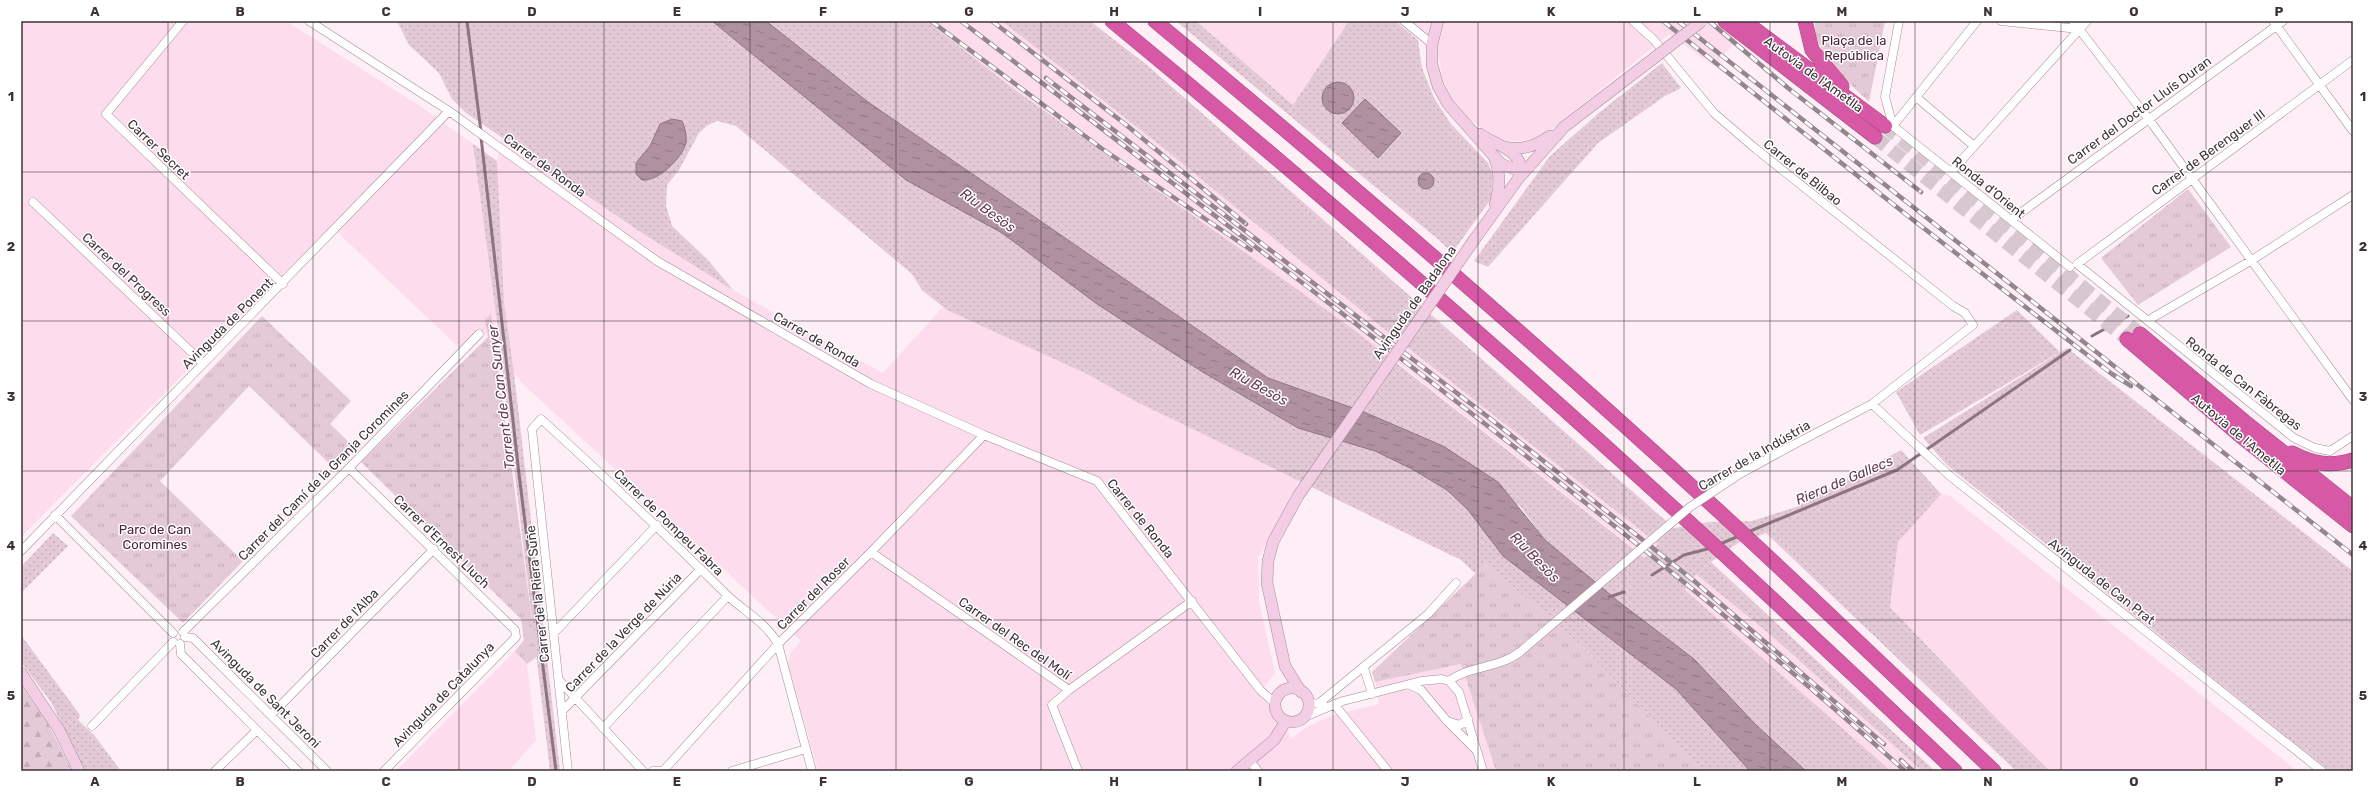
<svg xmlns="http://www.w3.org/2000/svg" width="2374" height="792" font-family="Rubik,sans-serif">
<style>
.built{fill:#fddced}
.grass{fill:url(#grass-dots);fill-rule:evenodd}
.forest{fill:url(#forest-firs)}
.park{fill:url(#park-tufts)}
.water{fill:url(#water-ripples);stroke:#8d7481}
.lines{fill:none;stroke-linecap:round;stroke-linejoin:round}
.stream{stroke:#8d7481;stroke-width:3}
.highway-tunnel{stroke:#d7c8d0;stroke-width:14;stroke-dasharray:14 7;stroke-linecap:butt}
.street-casing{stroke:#a48c98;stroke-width:9}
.secondary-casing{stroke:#a48c98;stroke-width:12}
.highway-casing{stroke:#a14b7e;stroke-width:15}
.street{stroke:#fff;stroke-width:8}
.secondary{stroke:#f3cde4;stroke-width:11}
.highway{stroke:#d759a5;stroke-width:14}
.rail-casing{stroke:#93868c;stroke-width:4.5}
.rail{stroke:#fff;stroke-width:3;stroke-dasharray:9;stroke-linecap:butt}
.street-bridge-casing{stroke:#a48c98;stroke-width:9;stroke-linecap:butt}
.secondary-bridge-casing{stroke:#a48c98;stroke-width:12;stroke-linecap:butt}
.street-bridge{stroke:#fff;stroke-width:8}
.secondary-bridge{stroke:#f3cde4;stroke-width:11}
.grid{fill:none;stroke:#3c3237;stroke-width:1;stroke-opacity:0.55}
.labels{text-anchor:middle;stroke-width:3;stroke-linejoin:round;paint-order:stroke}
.park-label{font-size:13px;fill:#4d223b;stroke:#fff}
.street-label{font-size:13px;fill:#3c3237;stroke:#fff}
.water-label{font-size:14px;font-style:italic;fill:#683b54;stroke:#fff}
.neatline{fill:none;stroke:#3c3237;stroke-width:1.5}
.grid-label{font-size:13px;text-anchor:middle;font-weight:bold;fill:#3c3237}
</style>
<defs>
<pattern id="grass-dots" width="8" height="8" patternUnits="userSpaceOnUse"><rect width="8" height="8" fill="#e4c9d6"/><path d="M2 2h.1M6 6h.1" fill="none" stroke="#c4adb8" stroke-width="1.8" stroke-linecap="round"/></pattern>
<pattern id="forest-firs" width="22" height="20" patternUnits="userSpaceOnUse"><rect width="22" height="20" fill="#e4c9d6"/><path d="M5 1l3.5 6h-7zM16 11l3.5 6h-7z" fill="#c4adb8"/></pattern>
<pattern id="park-tufts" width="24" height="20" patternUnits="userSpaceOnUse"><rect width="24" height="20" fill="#e4c9d6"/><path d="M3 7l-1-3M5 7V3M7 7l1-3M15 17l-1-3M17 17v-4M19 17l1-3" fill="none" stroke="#c4adb8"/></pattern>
<pattern id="water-ripples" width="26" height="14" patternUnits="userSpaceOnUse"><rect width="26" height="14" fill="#b091a1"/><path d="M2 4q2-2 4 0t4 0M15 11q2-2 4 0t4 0" fill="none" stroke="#907784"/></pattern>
</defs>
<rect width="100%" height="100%" fill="#feeef6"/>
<path class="built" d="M21,21H286L420,106L473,144L497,322L466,354L331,226L21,537Z
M927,21H1002L1162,147L1379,325L1658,544L1646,558L1407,370L1015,90Z
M1196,21H1349L1293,105Z
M1395,21H1713L1737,40L1714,66L1669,34L1547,133L1526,140L1514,141L1504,140L1490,134L1468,118L1452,99L1443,80L1438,54Z
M502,138L642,233L733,290L883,373L943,307L1087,374L1135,401L1299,481L1258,558L1259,602L1275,673L1265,686L1291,739L1306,727L1333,715L1379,704L1375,682L1461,664L1496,771H818L788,664L791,652L801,641L522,383L514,373L504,302L497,161Z
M1941,494L1950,496L2297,771H2050L1999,721L1890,607L1898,542Z
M1696,574L1773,637L1922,771H1891L1685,590Z
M515,651L527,664L536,740L509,771H396Z"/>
<path class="grass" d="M397,21H712L906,180L1002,233L1097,304L1201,371L1298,428L1375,451L1412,469L1447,490L1468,510L1503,556L1676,689L1750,771H1702L1583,647L1486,564L1476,574L1461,560L1135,401L1087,374L947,310L922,290L912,274L736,126L717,121L708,125L699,133L679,170L667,185L666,206L672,226L708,260L733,290L642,233L466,113L452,99L439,73L409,45ZM684,125L686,140L684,149L664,172L636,163L650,146L657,131Z
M766,21H927L1015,90L1349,326L1645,558L1658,544L1379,325L1162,147L1002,21H1090L1147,65L1674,528L1709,522L1752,521L1796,507L1901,450L1941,494L1898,542L1890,607L1999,721L2050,771H2016L1766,533L1738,543L1711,562L1935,771H1922L1773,637L1696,574L1685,590L1891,771H1806L1755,724L1694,659L1619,602L1545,540L1520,506L1364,412L1268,378L868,102Z
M1176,21H1196L1293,105L1349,21H1395L1418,40L1422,68L1434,98L1451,124L1488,163L1493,176L1491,199L1452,253L1440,241Z
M1662,63L1681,88L1665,96L1598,143L1488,267L1474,261L1550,156L1600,112Z
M473,144L497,161L504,302L514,373L560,771H550L497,322Z
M2017,310L2060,352L1920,435L1896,392Z
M2067,348L2353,571V771H2329L1947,465L1923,438Z
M53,533L68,546L21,593V567Z
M21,635L80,715L78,720L94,735L121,771H85L51,702L21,662Z"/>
<path class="forest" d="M21,685L47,722L72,771H21Z"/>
<path class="park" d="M1815,21H1885L1869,102C1849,82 1812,53 1815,21Z
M2188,189L2231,247L2138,305L2101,258Z
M491,314L537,657L527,664L515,651L524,640L521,619L361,462L488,337L485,320Z
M262,316L351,401L330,424L355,448L335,469L249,386L160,481L243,561L183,623L71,516Z
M1486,564L1583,647L1702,771H1496L1461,664L1375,682L1372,672Z"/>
<path class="water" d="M712,21H766L868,102L1268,378L1364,412L1443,446L1498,482L1545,540L1619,602L1694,659L1755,724L1806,771H1750L1676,689L1503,556L1468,510L1447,490L1412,469L1375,451L1298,428L1201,371L1097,304L1002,233L906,180Z
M1322 98a16 16 0 1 1 32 0a16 16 0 1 1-32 0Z
M1365,99L1401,133L1378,158L1342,123Z
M672,119L682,121C685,127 687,137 686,143C682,158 658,182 642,180L636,174V163L650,146L660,124Z
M1418 181a8 8 0 1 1 16 0a8 8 0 1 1-16 0Z"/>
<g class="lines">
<path class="stream" d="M467,21L481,132
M481,137L519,474L556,771
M2092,336L2128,316
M1748,532L1897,470L2070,350
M1720,544L1739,536
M1652,575L1684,555L1711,548
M1609,597L1624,592"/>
<path class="highway-tunnel" d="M1885,126L2140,334
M1875,137L2127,339"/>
<g class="street-casing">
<path id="street" d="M183,21L106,114L283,284
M309,21L449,111L657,261L871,384L984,435L1097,481L1261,691L1275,703
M1404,21L1432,44
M1633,21L1654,40L1714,113L1756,149L1953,306L1965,313L1973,325L1872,404L1791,446
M2001,21L2079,29
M2073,21L2153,125L2353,400
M2273,21L2353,131
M2353,60L2077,264L2294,438L2315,448L2330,451L2353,436
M1916,97L1974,146
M1893,126L2070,267
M1893,126L1977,21
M1893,126L1885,97L1899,21
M1951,172L2087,21
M33,202L203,363
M2011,220L2283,21
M2152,318L2252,260L2353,195
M1872,404L1950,476L2322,771
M349,468L515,630L516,637L384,771
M55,515L173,633
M21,551L449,111
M871,552L1069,690L1052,705L1078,771
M183,632L349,468L479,334
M554,633L657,525
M185,637L193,638L327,771
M180,644L181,654L298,771
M1364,668L1372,694
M559,680L643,771
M1449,681C1470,665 1498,669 1520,652
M1410,685L1421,690L1447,721L1476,750
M1069,690L1192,601
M1309,703L1323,704
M1318,704L1428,614L1456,583
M1334,704L1388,771
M562,711L701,569
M271,715L434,549
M1304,717L1343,701L1421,681L1442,679L1449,681L1459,692L1483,771
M1447,721L1460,725L1468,719
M92,726L173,642
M603,728L728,596
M1250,761L1258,771
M215,771L257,730
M568,771L532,429L541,419C604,476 665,534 726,594C743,611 766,622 778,644L812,771
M653,771H660
M663,771L778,644L871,552L984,435
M732,771L806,749"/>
</g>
<g class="secondary-casing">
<path id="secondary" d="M1438,21L1432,44V65L1438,86L1448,104L1501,164L1517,170L1527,168
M1480,134C1496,146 1523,149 1521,175
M1505,147C1522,151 1536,146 1550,136
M1494,157C1501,173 1500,188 1495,204
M1474,240L1518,179L1564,127L1645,65
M1298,496L1273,542L1268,561L1267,583L1285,666L1301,692
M21,673L59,730L79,771
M1275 705a17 17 0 1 1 34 0a17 17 0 1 1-34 0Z
M1237,771L1274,740L1286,721"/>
</g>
<g class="highway-casing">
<path id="highway" d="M1112,21C1403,260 1683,511 1955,771
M1155,21C1348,181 1538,345 1723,515C1814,599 1904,685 1994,771
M1725,21L1875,137
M1744,21L1885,126
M1805,21L1812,50L1842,86
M2140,334L2244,421L2353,508
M2127,339L2243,438L2353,526
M2292,453C2313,464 2331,467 2353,460"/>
</g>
<use href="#street" class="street"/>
<use href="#secondary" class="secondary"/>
<use href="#highway" class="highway"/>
<g class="rail-casing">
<path id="rail" d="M931,21L1101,148L1251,250
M961,21C1083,114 1205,208 1326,301C1524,453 1720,605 1905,771
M992,21L1125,124L1246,224
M1663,21L1908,216L2112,374L2131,386
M1678,21L2353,555
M1709,21L1788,88L1921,192
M1046,78L1492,420L1693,580L1884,744
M1901,760L1913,771"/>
</g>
<use href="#rail" class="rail"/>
<g class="street-bridge-casing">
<path id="street-bridge" d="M1520,652L1690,507L1740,474L1791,446"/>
</g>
<g class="secondary-bridge-casing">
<path id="secondary-bridge" d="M1645,65L1702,21
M1298,496L1474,240"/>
</g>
<use href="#street-bridge" class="street-bridge"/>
<use href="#secondary-bridge" class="secondary-bridge"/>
</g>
<path class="grid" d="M168,21V771M313,21V771M459,21V771M604,21V771M750,21V771M896,21V771M1041,21V771M1187,21V771M1333,21V771M1478,21V771M1624,21V771M1770,21V771M1915,21V771M2061,21V771M2206,21V771M21,172H2353M21,321H2353M21,471H2353M21,620H2353"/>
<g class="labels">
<g class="park-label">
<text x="1854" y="45">Plaça de la<tspan x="1854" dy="15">República</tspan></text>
<text x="155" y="534">Parc de Can<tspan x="155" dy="15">Coromines</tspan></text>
</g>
<g class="street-label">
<text transform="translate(1814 74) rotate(36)" y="5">Autovia de l'Ametlla</text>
<text transform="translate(2139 110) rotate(-36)" y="5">Carrer del Doctor Lluís Duran</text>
<text transform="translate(159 149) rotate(44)" y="5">Carrer Secret</text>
<text transform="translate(2208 152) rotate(-36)" y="5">Carrer de Berenguer III</text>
<text transform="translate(545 165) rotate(36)" y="5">Carrer de Ronda</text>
<text transform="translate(1803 172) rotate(39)" y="5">Carrer de Bilbao</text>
<text transform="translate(1989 187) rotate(39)" y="5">Ronda d'Orient</text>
<text transform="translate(127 274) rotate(43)" y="5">Carrer del Progress</text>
<text transform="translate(1414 302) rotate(-55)" y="5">Avinguda de Badalona</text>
<text transform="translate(227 323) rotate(-45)" y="5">Avinguda de Ponent</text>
<text transform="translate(817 339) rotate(30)" y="5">Carrer de Ronda</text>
<text transform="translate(2244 383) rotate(38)" y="5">Ronda de Can Fàbregas</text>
<text transform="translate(2239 434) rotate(40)" y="5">Autovia de l'Ametlla</text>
<text transform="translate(1754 455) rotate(-30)" y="5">Carrer de la Indústria</text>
<text transform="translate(323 475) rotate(-45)" y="5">Carrer del Camí de la Granja Coromines</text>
<text transform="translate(1141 518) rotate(51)" y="5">Carrer de Ronda</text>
<text transform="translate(669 522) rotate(44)" y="5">Carrer de Pompeu Fabra</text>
<text transform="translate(442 541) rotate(44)" y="5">Carrer d'Ernest Lluch</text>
<text transform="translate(2102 581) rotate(38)" y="5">Avinguda de Can Prat</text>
<text transform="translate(813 593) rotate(-45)" y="5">Carrer del Roser</text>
<text transform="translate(537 594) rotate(-96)" y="5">Carrer de la Riera Suñe</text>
<text transform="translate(344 623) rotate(-46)" y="5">Carrer de l'Alba</text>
<text transform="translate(623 632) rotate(-46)" y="5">Carrer de la Verge de Núria</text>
<text transform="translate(1015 638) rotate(35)" y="5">Carrer del Rec del Molí</text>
<text transform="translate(266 693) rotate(45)" y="5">Avinguda de Sant Jeroni</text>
<text transform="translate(443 694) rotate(-46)" y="5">Avinguda de Catalunya</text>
</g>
<g class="water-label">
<text transform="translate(988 210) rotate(36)" y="5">Riu Besòs</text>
<text transform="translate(1259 386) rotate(29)" y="5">Riu Besòs</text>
<text transform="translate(501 397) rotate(-97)" y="5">Torrent de Can Sunyer</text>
<text transform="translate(1844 480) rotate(-23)" y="5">Riera de Gallecs</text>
<text transform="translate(1535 557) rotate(46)" y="5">Riu Besòs</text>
</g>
</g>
<rect width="2374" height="792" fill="none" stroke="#ffffff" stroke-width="44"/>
<rect x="22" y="22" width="2330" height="748" class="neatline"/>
<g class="grid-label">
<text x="95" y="16">A</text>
<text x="240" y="16">B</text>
<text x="386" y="16">C</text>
<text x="532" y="16">D</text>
<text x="677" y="16">E</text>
<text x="823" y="16">F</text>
<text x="969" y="16">G</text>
<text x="1114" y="16">H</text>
<text x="1260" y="16">I</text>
<text x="1405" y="16">J</text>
<text x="1551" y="16">K</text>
<text x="1697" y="16">L</text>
<text x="1842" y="16">M</text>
<text x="1988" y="16">N</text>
<text x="2134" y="16">O</text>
<text x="2279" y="16">P</text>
<text x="11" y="101">1</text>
<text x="2363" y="101">1</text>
<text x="11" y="251">2</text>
<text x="2363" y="251">2</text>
<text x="11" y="401">3</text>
<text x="2363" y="401">3</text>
<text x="11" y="550">4</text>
<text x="2363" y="550">4</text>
<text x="11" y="700">5</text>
<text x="2363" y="700">5</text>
<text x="95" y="786">A</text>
<text x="240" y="786">B</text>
<text x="386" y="786">C</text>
<text x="532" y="786">D</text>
<text x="677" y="786">E</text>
<text x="823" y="786">F</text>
<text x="969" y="786">G</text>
<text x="1114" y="786">H</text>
<text x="1260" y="786">I</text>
<text x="1405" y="786">J</text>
<text x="1551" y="786">K</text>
<text x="1697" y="786">L</text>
<text x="1842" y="786">M</text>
<text x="1988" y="786">N</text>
<text x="2134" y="786">O</text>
<text x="2279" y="786">P</text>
</g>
</svg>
